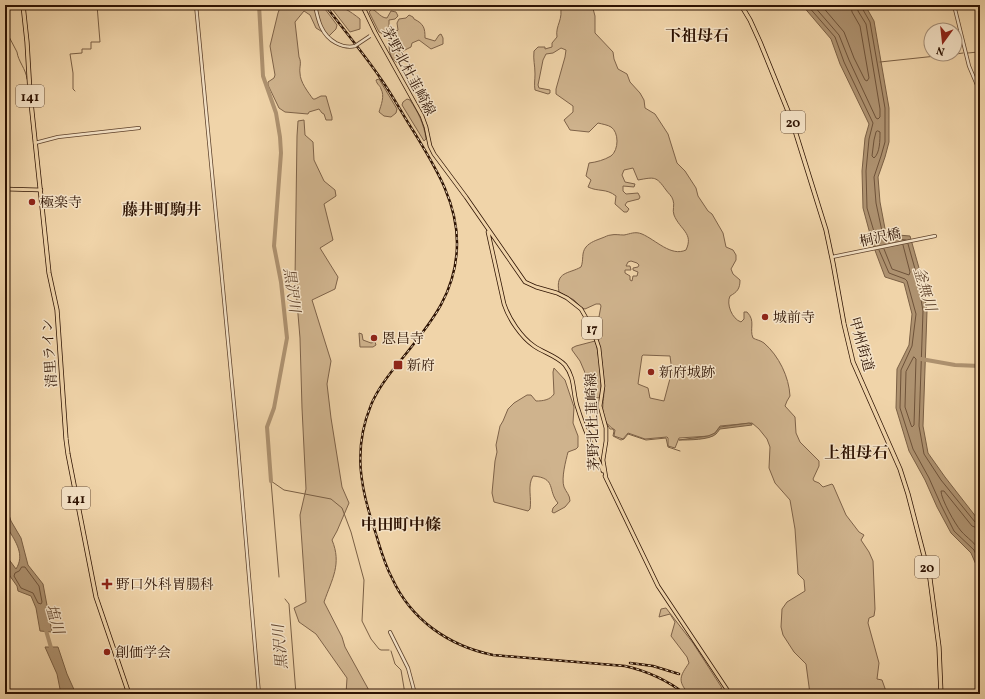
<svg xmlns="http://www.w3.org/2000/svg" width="985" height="699" font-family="Vollkorn,'Noto Serif JP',serif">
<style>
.green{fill:#cfb38d;stroke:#7e6248;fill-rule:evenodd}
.water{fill:#ae9270;stroke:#7a5f44}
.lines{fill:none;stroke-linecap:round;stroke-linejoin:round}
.shore{stroke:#6e5239;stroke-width:1}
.stream{stroke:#7a5f44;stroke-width:1}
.river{stroke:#ae9270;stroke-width:4}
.tertiary-casing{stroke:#5e422c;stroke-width:4}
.primary-casing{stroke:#2d1202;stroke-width:4.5}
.trunk-casing{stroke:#2d1202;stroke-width:5}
.tertiary{stroke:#f5e3c7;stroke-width:2.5}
.primary{stroke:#f0d4a9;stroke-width:3}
.trunk{stroke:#f0d4a9;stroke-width:3.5}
.rail-casing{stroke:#2d1202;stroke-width:2.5}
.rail{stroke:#f5e3c7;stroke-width:1;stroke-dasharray:3;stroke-linecap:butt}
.tertiary-bridge-casing{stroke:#5e422c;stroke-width:4;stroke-linecap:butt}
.tertiary-bridge{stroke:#f5e3c7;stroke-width:2.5}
.poi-dot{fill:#8f2418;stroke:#f5e3c7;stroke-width:1.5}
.labels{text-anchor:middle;stroke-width:3;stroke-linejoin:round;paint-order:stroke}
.shield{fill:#f5e3c7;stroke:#69513d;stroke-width:1}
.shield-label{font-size:13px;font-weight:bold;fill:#2d1202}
.street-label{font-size:14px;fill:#2d1202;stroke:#f5e3c7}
.poi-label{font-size:14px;fill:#2d1202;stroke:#f5e3c7;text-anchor:start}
.water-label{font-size:15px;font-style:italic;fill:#61452e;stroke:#f5e3c7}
.quarter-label{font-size:16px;font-weight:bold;fill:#2d1202;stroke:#f5e3c7}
</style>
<rect width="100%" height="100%" fill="#f0d4a9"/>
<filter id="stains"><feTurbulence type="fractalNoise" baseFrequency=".005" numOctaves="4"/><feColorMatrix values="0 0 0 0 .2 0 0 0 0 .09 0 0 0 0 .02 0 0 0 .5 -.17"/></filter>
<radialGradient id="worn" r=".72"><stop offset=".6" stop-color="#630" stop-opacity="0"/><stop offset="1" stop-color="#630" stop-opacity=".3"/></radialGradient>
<path class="green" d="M281,5H322L337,25L336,29L329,36L316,28L310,15L304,11L295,22L299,57C302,63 299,67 300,73C300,82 308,92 313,99H315L321,96H326L332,117V120H326L324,114L322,113L319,109L309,112L308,114L285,112L279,108L268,85V82L274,78L275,75L270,46L278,13Z
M329,5C341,5 350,11 360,19V29L350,32Z
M560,5H592L595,16V33L613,52L614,59L618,69L627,74L630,82L640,93L644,100L645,108L655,114L668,134L677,163L685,171L696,188L698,196L708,211L712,214L723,233L726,247L733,250L736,255V260L731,269L733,274L740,280C740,289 737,292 730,296C726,304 732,319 741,322L744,319V312H747C756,321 749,329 753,338C756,340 760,340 764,343C779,356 789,377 790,396L787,401L785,406L795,417L796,433L800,442L819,461V466L813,479L814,481L819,483L823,487L832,484L833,485L846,515L859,532L864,535L861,540L869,552L873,561L875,609L874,616L869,618L868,623L879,663L877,679L882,680L887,694H810L806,664L794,652L783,635L781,627L782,609L787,602L805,591L804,580L798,574L795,529L790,500L775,483L769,468L770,447L767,439L759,429L752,423L720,426L715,433L710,436L679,438L675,448L668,446V438L667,437L645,439L628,433L623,439L614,436L615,430C596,419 605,403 604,386C603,367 600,346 594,328V325L598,322L601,306L600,304H596L585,309L582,308L574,300L559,292C555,271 569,274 581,267C584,260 581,253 586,247C590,242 597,240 602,238C605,237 608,235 611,235C615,234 619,235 624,235C630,234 635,231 642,234C656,240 671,257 686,250C694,233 680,230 674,215C672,210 675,205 673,200C672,196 668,193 666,190C656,176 655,177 638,180L633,168L624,170L622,175L625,182L635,184L634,187L623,186V191L626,194L638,193L640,197L639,199L627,202L625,205L629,209L627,212H624L615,204L616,196C606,188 598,192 588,187L591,180L586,176L589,163C597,162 604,160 611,156C619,150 619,132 611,127C608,125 602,124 598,123L589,132L570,130L564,120L573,112V106L556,94V89L565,57L566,50L561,48L553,53L546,54L543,60L538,85L539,88L550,90V93L548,94L535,90C534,84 535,80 535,74C535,65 533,60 534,51L538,47H545V49L552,47V43L557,37C555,25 564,20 560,5ZM631,261L637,263L639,265L638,267L633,268V270L638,272L637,276H633L632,281L630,280V276L625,273V270H631L630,266H626L628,262ZM643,355L670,356L672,371L664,401L650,398L648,388L638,384L642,356Z
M372,9C378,12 381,18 387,18L391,11L396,12L398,16L395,19L389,20V27L397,31L398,30L397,23L399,19L406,18L409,15L413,17L414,19C424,24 425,28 425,38L435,41L439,35L441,34L443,38V44L431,49L419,40L412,43L411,47L403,51L399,62H396C388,56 389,46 389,37L379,32L369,12Z
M379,79L397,109L396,113L391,117L384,116L379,112C381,105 385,96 381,89C380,85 377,85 376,80Z
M407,99L410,100C418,112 424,124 426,139L424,141L402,105L403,102Z
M304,120L305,135L313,142L314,160L324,181L335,190L336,196L324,204L333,240L320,248L338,277L335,289L312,300L331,361L327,384L331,418L342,487L349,503L337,531L332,540C342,564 332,579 324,602L342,637L345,647L371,694H346L347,678L316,634L299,622L294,608L306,602L300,515L306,489L302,408L300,338L295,279L297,136L298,121Z
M359,333L362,334L363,340L371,343L375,342L376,345L373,347H360Z
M595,341L596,342C599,360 603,379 600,397L598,398L584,393L586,375L580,361L572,350V348L576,346Z
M554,368L565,380L574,407L573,423L578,436V447L576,449L568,452C566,460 561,478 564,487C566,492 570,495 570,501L565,507L554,513L552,512L553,508L558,503C547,490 557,478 533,476C527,486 532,498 530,509L528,511L494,502L492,493L495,461L497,452L496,445L500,426L503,421L508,409L514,403L527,395H531L536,401C543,401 550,400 554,394L553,372Z
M666,608L693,643L722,688L712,694H689C677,681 680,676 689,663L687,657L671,636L675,622L670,614L659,617L661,609Z"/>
<path class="water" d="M802,5H865L874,21L889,108V142L885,157L878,177L880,202L886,234L910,236L921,275L927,311L923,426L928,453L945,477L980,522V574L971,553L951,533L937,507L925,480L909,451L896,408L897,369L909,345L912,314L904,283L885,277L873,245L863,208L862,171L865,138L869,124L840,64L831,39Z
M749,423L752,424V425L720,429C719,430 718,432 716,434C710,440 688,440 679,440L708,436L715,433L720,427Z
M5,507L9,515L11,521L21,538L28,565L43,584L52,632L40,631L36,608L31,596L18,591L17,586L5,569V554L16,569C25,555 16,542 8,529L5,527Z
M45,647H58L67,674L76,694H61L57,674Z"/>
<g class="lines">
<path class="shore" d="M807,5L835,37L844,62L873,123L869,139L866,171L867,208L878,245
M813,5L839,35L849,60L876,118L878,119L880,117V109L866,24L858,11L857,5
M821,5L844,32L854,58L865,80L867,81L869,78L860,26L852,12L851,5
M862,5V8L870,22L885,108V142L881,156L874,177L876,203L883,236L886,238L906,240
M878,131L880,132C880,140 880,153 874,158L872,156L874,140L876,132Z
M908,244L917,276L923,311L919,426L924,454L941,480L975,522L980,524
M884,249L892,269L909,275L910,272L903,245
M879,250L889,273L905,279L907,281L916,314L912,346L901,370L900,408L913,449L929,478L941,505L954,531L974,550L980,564
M914,357L916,359L914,425L912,427L911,425L905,407L906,372Z
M980,529L972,526L944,491H941C941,499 955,524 961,531C967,538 976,543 980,552
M22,567H25L39,586L42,602L41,604L38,603L33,593L21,588L14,576L15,573L19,571Z"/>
<path class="stream" d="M10,5L9,14L6,17V31L17,52C18,61 26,69 27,79
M968,53L978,52
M956,54L963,53
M880,62L955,54
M75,91L73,89V73L70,54L82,53V49H91V42H100L97,5
M607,424L610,429H613L614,431L613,436L621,440L624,439L628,434L646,440L666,438L668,447L680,451
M271,481L284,490L331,499L342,508L351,532L364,580L362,621L371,639L379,649L381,650H389
M271,481L279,577
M285,599L289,604L296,694
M391,651L395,664L401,670L405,694"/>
<path class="river" d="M259,5L263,76L276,113L280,137L281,153L274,246L281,282L287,338L274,408L267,427L271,481
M921,359L955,365L980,366
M45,627L52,651"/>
<g class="tertiary-casing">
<path id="tertiary" d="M196,5L237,436L259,694
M315,5C318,20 321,35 336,43C342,46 348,48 355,46
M954,5L969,66L980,92
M35,143L58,137L139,128
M980,196L978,214L980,220
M832,257L935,236
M390,632L408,668L415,694"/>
</g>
<g class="primary-casing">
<path id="primary" d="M362,5L375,32L422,116L426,127L430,146L434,154L466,197L525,282L536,287L557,293L567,298L581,309L593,330L599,348L603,386L600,406L606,428V441L603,460L606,478
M5,189L41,190
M488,232L504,304C509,319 521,337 534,346C544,353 557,356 565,365C576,379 572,393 578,409C584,429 594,451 603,471
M605,476L658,586L730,694"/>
</g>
<g class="trunk-casing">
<path id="trunk" d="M23,5L27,42L30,93L47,254L49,273L57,310L66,439L68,454L96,597L129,694
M741,5L750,20L760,42L792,121L826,230L833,263L844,324L853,362L900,469L908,494L930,579L939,647L941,694"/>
</g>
<use href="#tertiary" class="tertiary"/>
<use href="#primary" class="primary"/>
<use href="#trunk" class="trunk"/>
<g class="rail-casing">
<path id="rail" d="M325,5C344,30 364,54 381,79C393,96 403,115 414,132C435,167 457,201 457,243C457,293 430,324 401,360C389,374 378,388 371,405C353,449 360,487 375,531C380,547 384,563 392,578C411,620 449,646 493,655L625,666C647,671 667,680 685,694
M630,663L653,666L679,674"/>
</g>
<use href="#rail" class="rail"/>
<g class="tertiary-bridge-casing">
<path id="tertiary-bridge" d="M355,46L370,36"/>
</g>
<use href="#tertiary-bridge" class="tertiary-bridge"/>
</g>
<g class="poi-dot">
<circle cx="32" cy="202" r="4"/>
<circle cx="765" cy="317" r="4"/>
<circle cx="374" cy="338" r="4"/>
<rect x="393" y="360" width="10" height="10" rx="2"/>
<circle cx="651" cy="372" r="4"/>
<path d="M105 578h4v4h4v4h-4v4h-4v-4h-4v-4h4z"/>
<circle cx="107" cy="652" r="4"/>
</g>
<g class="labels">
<g class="shield">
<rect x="16" y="85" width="28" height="22" rx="3"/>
<rect x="781" y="111" width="24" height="22" rx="3"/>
<rect x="582" y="317" width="20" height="22" rx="3"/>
<rect x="62" y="487" width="28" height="22" rx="3"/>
<rect x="915" y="556" width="24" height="22" rx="3"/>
</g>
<g class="shield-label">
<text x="30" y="101">141</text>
<text x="793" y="127">20</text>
<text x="592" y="333">17</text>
<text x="76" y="503">141</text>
<text x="927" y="572">20</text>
</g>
<g class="street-label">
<text transform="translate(409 71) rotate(62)" y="5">茅野北杜韮崎線</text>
<text transform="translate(880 237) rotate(-12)" y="5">桐沢橋</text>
<text transform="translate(862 344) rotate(74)" y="5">甲州街道</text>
<text transform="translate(49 353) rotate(-94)" y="5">清里ライン</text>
<text transform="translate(592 422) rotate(-92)" y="5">茅野北杜韮崎線</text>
</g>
<g class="poi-label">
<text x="40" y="207">極楽寺</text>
<text x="773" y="322">城前寺</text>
<text x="382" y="343">恩昌寺</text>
<text x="407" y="370">新府</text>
<text x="659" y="377">新府城跡</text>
<text x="116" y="589">野口外科胃腸科</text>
<text x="115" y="657">創価学会</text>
</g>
<g class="water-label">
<text transform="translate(925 289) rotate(73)" y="5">釜無川</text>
<text transform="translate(292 290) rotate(82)" y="5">黒沢川</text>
<text transform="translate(55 619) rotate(74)" y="5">塩川</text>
<text transform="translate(280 647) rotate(-95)" y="5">黒沢川</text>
</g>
<g class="quarter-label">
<text x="697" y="41">下祖母石</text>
<text x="162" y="215">藤井町駒井</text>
<text x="856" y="458">上祖母石</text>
<text x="401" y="530">中田町中條</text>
</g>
</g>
<rect width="985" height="699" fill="none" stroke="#f0d4a9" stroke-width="20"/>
<rect x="6" y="6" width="973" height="687" fill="none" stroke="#2d1202" stroke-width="2"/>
<rect x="10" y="10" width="965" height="679" fill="none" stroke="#2d1202"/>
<g transform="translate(943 42) rotate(195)"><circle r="19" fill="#f5e3c7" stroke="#a58f78"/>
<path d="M0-3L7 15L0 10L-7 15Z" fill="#8f2418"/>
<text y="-6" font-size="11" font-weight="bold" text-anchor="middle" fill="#2d1202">N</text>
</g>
<rect width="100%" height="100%" filter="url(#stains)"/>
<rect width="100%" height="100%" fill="url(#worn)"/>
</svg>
